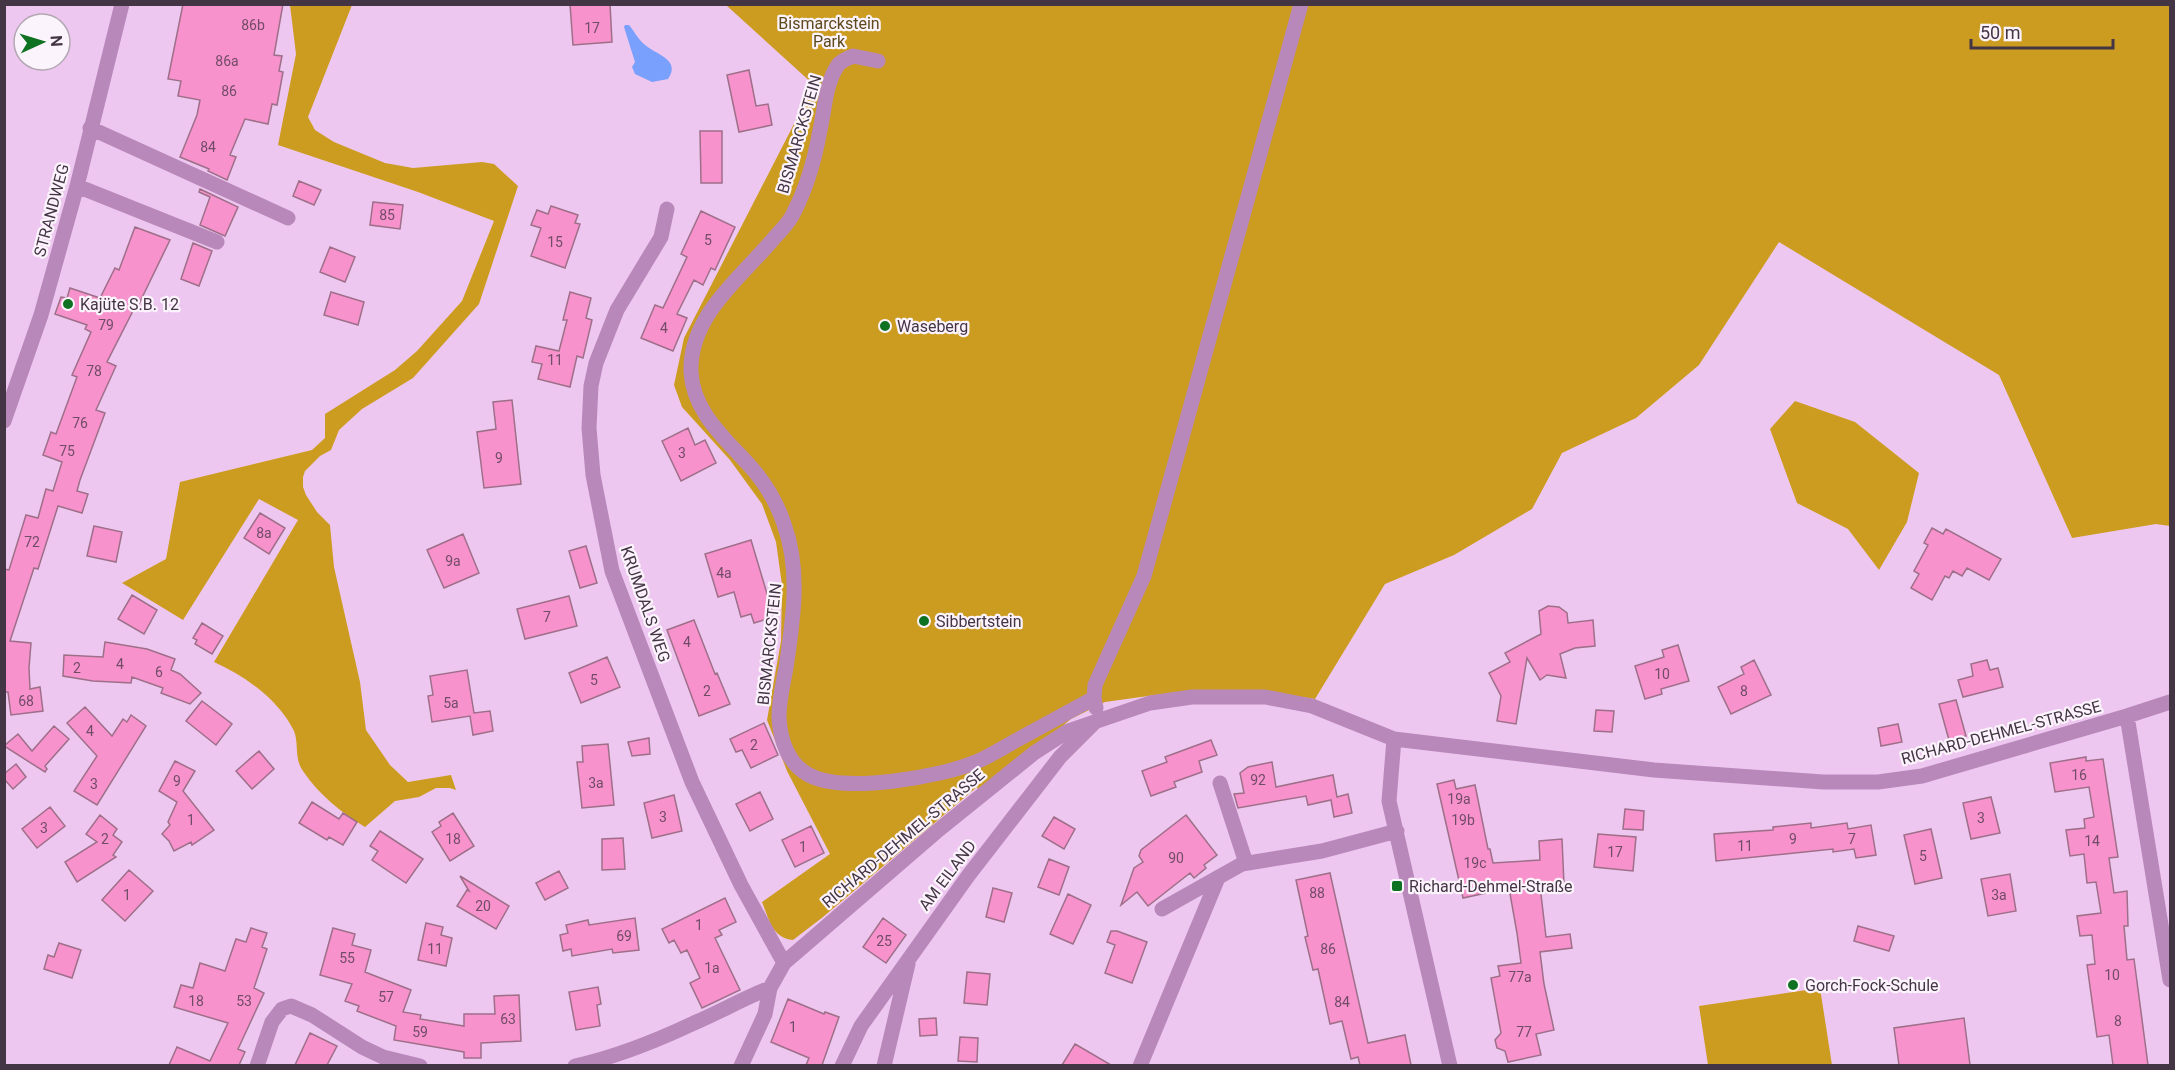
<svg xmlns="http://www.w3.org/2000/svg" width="2175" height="1070" font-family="Roboto,sans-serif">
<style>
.green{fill:#cc9c20}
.water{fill:#78a0fc}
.building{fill:#f892cd;stroke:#9e6f89;stroke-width:1.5}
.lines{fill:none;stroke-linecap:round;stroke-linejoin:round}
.minor{stroke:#b988bb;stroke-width:15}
.poi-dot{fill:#0f7222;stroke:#fcf4fc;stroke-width:2}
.labels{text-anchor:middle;stroke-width:4.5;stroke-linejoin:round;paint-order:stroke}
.number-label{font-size:14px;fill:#714c67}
.park-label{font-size:16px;fill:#5d491b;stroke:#fcf4fc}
.street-label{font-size:16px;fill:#443545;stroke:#fcf4fc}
.poi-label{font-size:16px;fill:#443545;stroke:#fcf4fc;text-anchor:start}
</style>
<rect width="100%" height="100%" fill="#eec7f0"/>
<path class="green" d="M290,5H352L308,117L315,130L334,142L385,163L413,168L482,162L494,164L518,186L479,304L413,378L362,409L339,430L331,450L320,456L305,471L303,477V487L306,495L317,512L330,525L334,567L360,682L366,730L390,765L408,782L451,775L456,790L450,788H436L419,797L395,801L365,827C342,813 319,795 303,771C294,759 299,743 294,731C278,699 245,676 214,662L298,520L259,499L183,620L122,583L166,559L180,482L312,450L325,438V414L395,370L417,351L462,301L494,221L418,192L278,145L296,54Z
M726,5H2170V526L2156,524L2072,538L1999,375L1779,242L1699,365L1636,418L1562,453L1532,509L1454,555L1385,584L1315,699L1251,690L1177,692L1105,702L1071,719L980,793L977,787L823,917L793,940C772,938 769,919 762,902L830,854L787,771L767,720L781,641L782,585L776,542L762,504L730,460L682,407L674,385L684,338L814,85Z
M1795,401L1855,422L1919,473L1907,522L1879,570L1848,529L1797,503L1770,429Z
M1820,988L1832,1065H1708L1699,1006Z"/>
<path class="water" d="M625,25H629C634,31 638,39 644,44C654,54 682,59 668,79L652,82L635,74L632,67L635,62L624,27Z"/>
<path class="building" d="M183,4H283L274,55L282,56L279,71L283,72L277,105L272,104L268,124L245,119L230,155L236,157L227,180L208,171L209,169L180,157L197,115L200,100L178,96L181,81L168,79Z
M570,4H610L612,42L573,45Z
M749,70L756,106L768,104L772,125L739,132L727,75Z
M700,131H722V183H701Z
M299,181L321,190L314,205L293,196Z
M200,189L238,207L225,236L200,225L210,197L199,192Z
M373,202L403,205L400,229L370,225Z
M551,206L578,215L575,223L580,224L565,268L531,256L541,228L531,225L537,210L548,214Z
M701,211L735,227L715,270L711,268L703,285L694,280L677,314L687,318L673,351L641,338L655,305L663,308L687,257L681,254Z
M135,227L170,240L137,308L135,307L107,362L116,366L96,410L105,413L80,480L77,491L88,494L82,513L58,506L38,569L34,568L10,641L31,643L29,668L30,689L40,687L43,711L11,715L8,692H4V569L9,570L26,515L38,518L46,489L53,491L62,462L43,455L51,432L56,434L77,377L72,375L91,332L85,329L87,325L55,314L61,297L67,298L70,288L100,298L115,268L119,270Z
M193,243L212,251L199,286L181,279Z
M330,247L355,257L345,282L320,272Z
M331,292L364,302L358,325L324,315Z
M570,292L591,298L586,318L592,320L583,358L577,356L570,387L538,379L542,364L532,362L536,346L559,351L567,320H563Z
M512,400L521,484L484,488L477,432L496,429L493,402Z
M688,428L695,445L705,440L716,463L681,481L662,441Z
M260,513L285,528L269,554L244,538Z
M94,526L122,532L116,562L87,556Z
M1932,528L1943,534L1946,529L2001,559L1989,580L1967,568L1962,576L1953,571L1949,578L1945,576L1932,600L1911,588L1919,574L1914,571L1928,545L1924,543Z
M463,534L479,573L444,588L427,550Z
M751,540L774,617L754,623L751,614L741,617L734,592L718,597L705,554Z
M586,546L597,583L580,588L569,551Z
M132,595L157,610L144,634L118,619Z
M569,596L577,626L525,639L517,609Z
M1548,606L1559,607L1567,613L1568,623L1593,620L1595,646L1575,648L1560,654L1566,678L1547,675L1540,680L1527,658L1516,724L1497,721L1501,696L1489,673L1510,662L1505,653L1541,634L1539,611Z
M694,620L715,674L717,673L730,704L699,716L667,630Z
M202,623L223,636L212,654L195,644L197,640L193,638Z
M105,642L147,649L175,659L171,670L180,674L201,693L190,704L161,693L163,688L132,677L131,683L93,681L63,676L64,655L103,657Z
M1678,645L1689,681L1661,689L1662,694L1645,699L1635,666L1664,657L1662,650Z
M607,657L620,687L581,703L569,673Z
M1754,660L1771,695L1731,714L1718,687L1744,674L1741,667Z
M1987,660L1990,670L1998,668L2003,687L1963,697L1958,680L1973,676L1971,664Z
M467,670L474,713L490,711L493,731L473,735L470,716L432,722L428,696L433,695L430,676Z
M1956,700L1966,736L1949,740L1939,704Z
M202,701L232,724L216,745L186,721Z
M85,707L112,736L123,719L127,722L131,715L146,726L97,805L74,791L97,756L67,723Z
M1596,710L1614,711L1612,732L1594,731Z
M764,723L778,755L751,768L742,750L736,752L730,739Z
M1898,724L1902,742L1881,746L1878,728Z
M54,726L69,739L45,766L47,769L45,772L4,746L18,734L32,751Z
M649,738L650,754L632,756L628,742Z
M1211,740L1217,755L1199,761L1202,772L1174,782L1176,787L1151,796L1142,771L1167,762L1165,757Z
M608,744L614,805L582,808L577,762H583L582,746Z
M259,751L274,769L252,789L236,771Z
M2086,757V761L2103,759L2118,857L2109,858L2114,893L2127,891L2128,926H2124L2127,960L2134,959L2148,1065H2113L2109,1035L2097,1037L2087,965L2095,964L2092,935L2080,936L2077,916L2101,913L2096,882L2087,883L2084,854L2070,856L2066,830L2085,828L2084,819L2094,817L2089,787L2055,792L2050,763Z
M175,761L195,771L183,791L214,830L192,845L191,842L174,851L169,841L162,834L170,825L168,822L177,802L159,791Z
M1272,762L1276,787L1333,775L1337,797L1348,794L1352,813L1334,817L1331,800L1308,805L1306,796L1238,808L1234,794L1244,793L1240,773L1248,767Z
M16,764L26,777L13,789L4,779V774Z
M1454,780L1456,789L1475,785L1488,849H1490L1493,863L1540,860L1539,841L1562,839L1564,884L1540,886L1546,937L1570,934L1572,948L1540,952L1544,984L1554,1030L1536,1034L1541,1055L1508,1062L1505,1051L1497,1048L1495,1040L1501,1033L1491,978L1500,976L1498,966L1521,963L1517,933L1509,888L1463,898L1437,784Z
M760,792L773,819L750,831L736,804Z
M674,795L682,831L652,838L644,803Z
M1991,797L2000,833L1971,839L1963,803Z
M312,802L339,819L343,813L357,822L343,845L329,837L327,840L299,823Z
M50,807L65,826L37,848L22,829Z
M1625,809L1644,811L1643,830L1623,829Z
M453,813L474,846L450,861L432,832L441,826L439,822Z
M100,815L117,829L113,835L122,842L113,855L116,857L77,882L65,862L97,842L86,834Z
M1186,815L1217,855L1204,865L1206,868L1194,878L1190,873L1148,906L1137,892L1121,905L1134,868L1143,862L1139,856L1141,850Z
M1054,817L1075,829L1064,849L1042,836Z
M1811,823V828L1847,823L1848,829L1871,825L1876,855L1856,858L1854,849L1833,852V849L1716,861L1714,834L1773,830V827Z
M811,826L824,853L795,867L782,840Z
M1931,829L1942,878L1915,884L1904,835Z
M380,831L423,859L406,883L372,860L378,851L370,846Z
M1598,834L1636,837L1633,871L1594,867Z
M623,838L625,869L602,870V839Z
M1049,859L1069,867L1059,895L1038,887Z
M129,870L153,891L125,921L102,900Z
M559,871L568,888L545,900L536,883Z
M1330,873L1368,1043L1405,1035L1411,1065H1360L1358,1057L1351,1059L1342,1021L1330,1024L1318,969L1313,970L1305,937L1308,936L1296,880Z
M2010,874L2016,911L1988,916L1981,879Z
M460,876L509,906L496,929L457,906L467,890L469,891Z
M993,888L1012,893L1004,922L986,917Z
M1068,894L1091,905L1073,944L1050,934Z
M725,898L736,922L719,930L722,935L715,938L740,990L702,1008L690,983L700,978L687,950L681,953L674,940L669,943L662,929Z
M635,918L639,950L613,953L612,949L572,956L571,949L563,951L560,935L568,933L566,925L588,920L589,925Z
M883,918L906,935L886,963L863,947Z
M426,923L443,927L441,935L452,938L446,966L418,960Z
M1858,926L1894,936L1889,951L1854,941Z
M251,928L267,933L262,947L267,949L254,988L264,993L238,1049L245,1052L239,1065H169L177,1047L210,1061L228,1023L174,1007L181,985L193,988L200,963L225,971L236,939L246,942Z
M333,928L355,934L352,945L371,950L365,972L411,990L403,1012L421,1015L420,1019L464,1026V1014H495L494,996L519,995L521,1041L481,1043V1058H464V1052L394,1040L396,1026L357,1011L359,1006L345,1001L352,984L320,975Z
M1111,931H1117L1147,942L1132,983L1105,973L1115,945L1107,942Z
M59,943L81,950L72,978L44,969L48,955L54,957Z
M967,972L990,974L987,1005L964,1003Z
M598,987L601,1004L597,1005L600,1026L576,1030L569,992Z
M788,999L824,1014L825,1012L839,1017L822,1065H806L809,1058L771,1042Z
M936,1018L937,1035L920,1036L919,1019Z
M1964,1018L1970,1065H1899L1894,1028Z
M310,1033L337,1046L327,1065H295Z
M960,1037L978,1038L977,1062L958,1061Z
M1075,1044L1111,1065H1062Z"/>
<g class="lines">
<path class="minor" d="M878,61L853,56C848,58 841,61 838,65C825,84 825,109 820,130C815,158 807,187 794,212C790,222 782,229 775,237C742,277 689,315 691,372C693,415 731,443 756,473C768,488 778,506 784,524C801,571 793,620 786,668C783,684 779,700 779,717C780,740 788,764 809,775C845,794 940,777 976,762C990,756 1004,747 1017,740C1043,726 1068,712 1094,698
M90,128L288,218
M77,186L217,242
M667,209L661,237L617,310L596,363L591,386L589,428L593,475L612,571L692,782L741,885L784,963
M4,421L41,315L77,186L122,4
M1096,708L1094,698L1095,685L1144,576L1301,4
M2127,716L2170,980
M1394,739L1389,801L1450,1066
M1220,783L1246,863
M1162,909L1242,864L1322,851L1397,831
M257,1066L272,1022L282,1009L291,1006L312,1015L362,1047L383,1057L420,1066
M575,1066C616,1057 656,1041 694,1023C720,1012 744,998 770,988
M741,1066L765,1014L770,988L784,963L936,832L1034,753L1068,731L1150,703L1192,697H1265L1312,706L1394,739L1654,770L1823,782H1878L1922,776L2127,716L2170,702
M842,1066L861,1026L968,876L1060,757L1094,723
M884,1066L908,964
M1140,1066L1218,878"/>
</g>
<g class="poi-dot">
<circle cx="68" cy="304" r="6"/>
<circle cx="885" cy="326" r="6"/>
<circle cx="924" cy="621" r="6"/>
<rect x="1391" y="880" width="12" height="12" rx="3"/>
<circle cx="1793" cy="985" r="6"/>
</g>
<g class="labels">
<g class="number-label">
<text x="253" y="30">86b</text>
<text x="592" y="33">17</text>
<text x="227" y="66">86a</text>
<text x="229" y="96">86</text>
<text x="208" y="152">84</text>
<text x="387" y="220">85</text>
<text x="708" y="245">5</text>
<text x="555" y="247">15</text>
<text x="106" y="330">79</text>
<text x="664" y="333">4</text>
<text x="555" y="365">11</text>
<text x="94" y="376">78</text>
<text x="80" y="428">76</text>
<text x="67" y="456">75</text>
<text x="682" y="458">3</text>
<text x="499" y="463">9</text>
<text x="264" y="538">8a</text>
<text x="32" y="547">72</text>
<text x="453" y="566">9a</text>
<text x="724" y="578">4a</text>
<text x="547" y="622">7</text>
<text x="687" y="647">4</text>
<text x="120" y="669">4</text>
<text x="77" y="673">2</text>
<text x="159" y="677">6</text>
<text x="1662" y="679">10</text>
<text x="594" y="685">5</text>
<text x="707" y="696">2</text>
<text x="1744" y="696">8</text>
<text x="26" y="706">68</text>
<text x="451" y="708">5a</text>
<text x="90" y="736">4</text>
<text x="754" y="750">2</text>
<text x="2079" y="780">16</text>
<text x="1258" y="785">92</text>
<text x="177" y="786">9</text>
<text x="596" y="788">3a</text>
<text x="94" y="789">3</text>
<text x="1459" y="804">19a</text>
<text x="663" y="822">3</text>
<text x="1981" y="823">3</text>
<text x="191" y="825">1</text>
<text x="1463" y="825">19b</text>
<text x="44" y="833">3</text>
<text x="105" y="844">2</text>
<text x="453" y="844">18</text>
<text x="1793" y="844">9</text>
<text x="1852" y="844">7</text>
<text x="2092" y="846">14</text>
<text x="1745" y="851">11</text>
<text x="803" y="852">1</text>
<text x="1615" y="857">17</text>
<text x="1923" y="861">5</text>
<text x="1176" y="863">90</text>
<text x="1475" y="868">19c</text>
<text x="1317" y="898">88</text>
<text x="127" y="900">1</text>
<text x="1999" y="900">3a</text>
<text x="483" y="911">20</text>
<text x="699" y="930">1</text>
<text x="624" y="941">69</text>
<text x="884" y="946">25</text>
<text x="435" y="954">11</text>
<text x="1328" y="954">86</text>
<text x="347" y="963">55</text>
<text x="712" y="973">1a</text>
<text x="2112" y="980">10</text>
<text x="1520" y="982">77a</text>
<text x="386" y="1002">57</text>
<text x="196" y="1006">18</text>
<text x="244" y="1006">53</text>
<text x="1342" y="1007">84</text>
<text x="508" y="1024">63</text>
<text x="2118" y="1026">8</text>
<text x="793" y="1032">1</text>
<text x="420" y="1037">59</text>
<text x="1524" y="1037">77</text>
</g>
<g class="park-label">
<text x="829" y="29">Bismarckstein<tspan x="829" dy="18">Park</tspan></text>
</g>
<g class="street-label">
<text transform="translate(799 134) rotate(-74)" y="6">BISMARCKSTEIN</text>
<text transform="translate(51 210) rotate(-75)" y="6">STRANDWEG</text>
<text transform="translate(646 604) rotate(71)" y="6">KRUMDALS WEG</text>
<text transform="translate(769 644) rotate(-84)" y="6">BISMARCKSTEIN</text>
<text transform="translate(2001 732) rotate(-15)" y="6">RICHARD-DEHMEL-STRASSE</text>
<text transform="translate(903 838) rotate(-40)" y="6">RICHARD-DEHMEL-STRASSE</text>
<text transform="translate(947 875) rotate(-53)" y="6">AM EILAND</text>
</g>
<g class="poi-label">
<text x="80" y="310">Kajüte S.B. 12</text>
<text x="897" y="332">Waseberg</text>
<text x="936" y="627">Sibbertstein</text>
<text x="1409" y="892">Richard-Dehmel-Straße</text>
<text x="1805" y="991">Gorch-Fock-Schule</text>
</g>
</g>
<rect width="2175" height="1070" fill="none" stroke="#443545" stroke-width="12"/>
<g transform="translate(42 42) rotate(86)"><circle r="28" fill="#fcf4fc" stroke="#b2a8b3" stroke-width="1.5"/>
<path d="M0-4.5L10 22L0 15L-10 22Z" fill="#0f7222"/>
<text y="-9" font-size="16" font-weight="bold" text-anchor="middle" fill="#443545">N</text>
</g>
<path d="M1971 39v9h142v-9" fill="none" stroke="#443545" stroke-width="3"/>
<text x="1980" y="39" font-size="18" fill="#443545" stroke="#fcf4fc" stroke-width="4.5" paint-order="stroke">50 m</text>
</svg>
